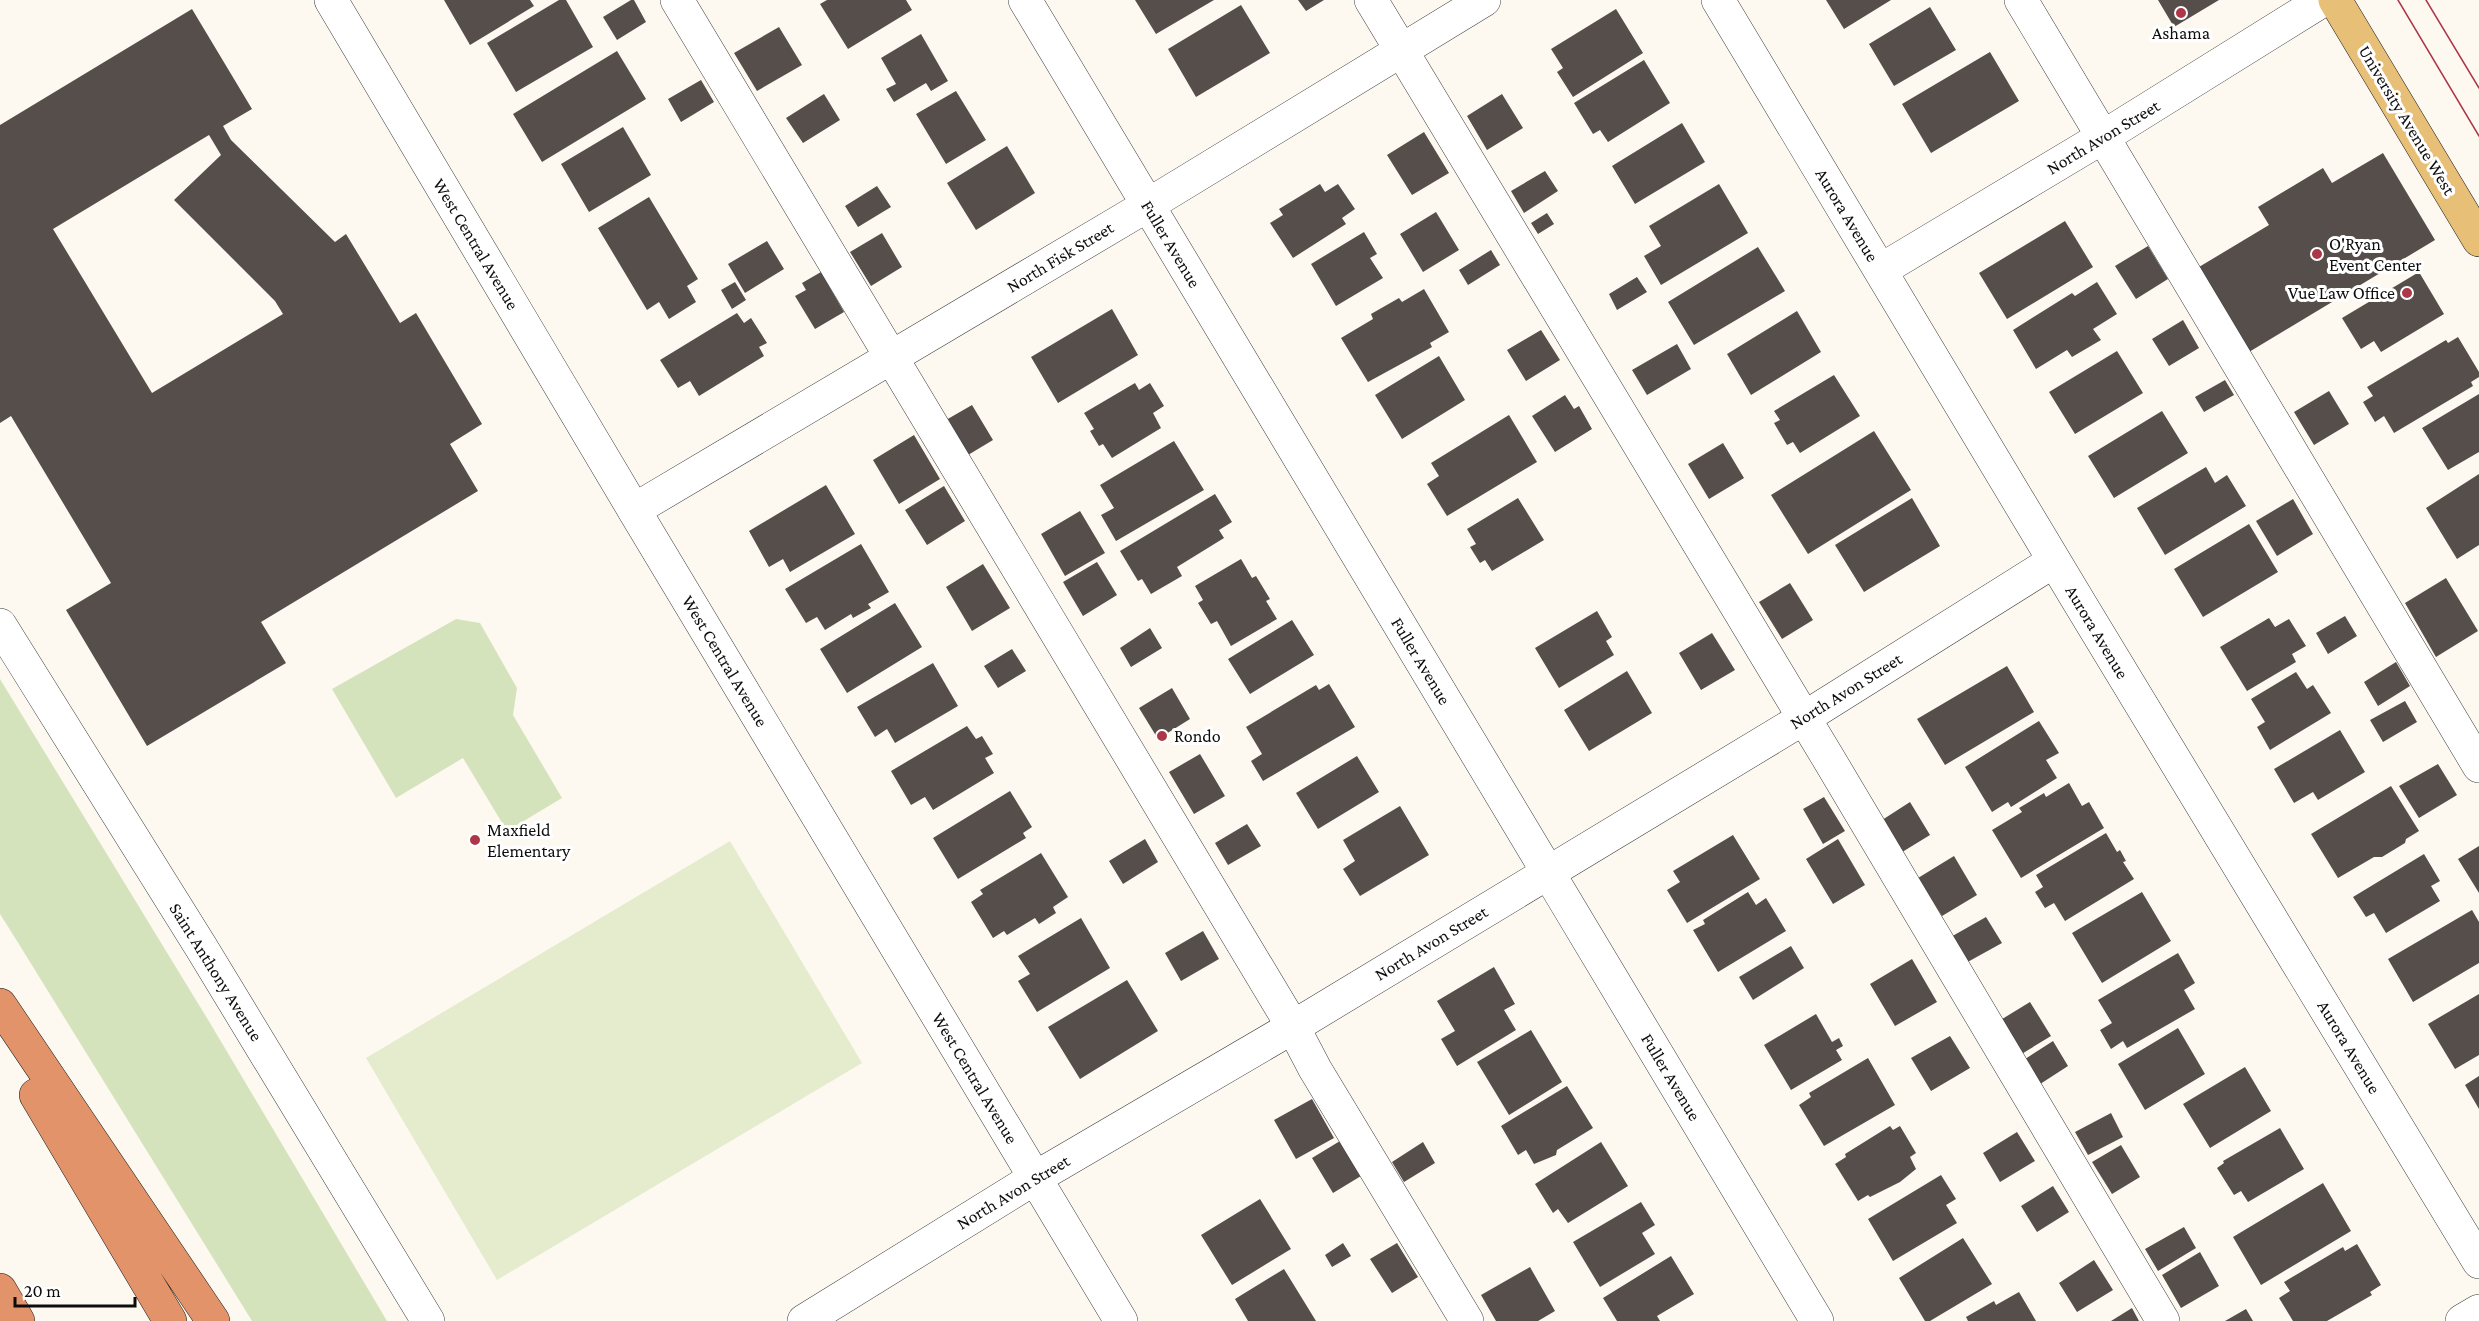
<svg xmlns="http://www.w3.org/2000/svg" width="2479" height="1321" font-family="'Crimson Pro',serif">
<style>
.green{fill:#d5e3bd}
.pitch{fill:#e5ecce}
.building{fill:#554e4b;fill-rule:evenodd}
.lines{fill:none;stroke-linecap:round;stroke-linejoin:round}
.minor-casing{stroke:#404040;stroke-width:34}
.major-casing{stroke:#1e1e1e;stroke-width:34}
.highway-casing{stroke:#1e1e1e;stroke-width:34}
.minor{stroke:#fff;stroke-width:33}
.major{stroke:#e7bf76;stroke-width:33}
.highway{stroke:#e29369;stroke-width:33}
.tram{stroke:#ac3749;stroke-width:1.5}
.poi-dot{fill:#ac3749;stroke:#fff;stroke-width:2}
.labels{text-anchor:middle;stroke-width:6;stroke-linejoin:round;paint-order:stroke}
.poi-label{font-size:18px;fill:#0d0d0d;stroke:#fff;text-anchor:start}
.street-label{font-size:18px;fill:#0d0d0d;stroke:#fff}
</style>
<rect width="100%" height="100%" fill="#fdf9f0"/>
<path class="green" d="M456,619L480,623L517,688L513,715L562,798L507,831L463,758L396,798L332,689Z
M0,679L210,1023L387,1321H252L17,941L0,914Z"/>
<path class="pitch" d="M730,841L862,1063L497,1280L366,1058Z"/>
<path class="building" d="M444,0H530L534,6L470,45Z
M559,0H566L593,47L516,92L487,43Z
M631,0H634L646,22L617,40L603,17Z
M827,0H906L912,10L848,49L820,4Z
M1135,0H1214L1156,34Z
M1298,0H1324L1306,11Z
M1826,0H1891L1844,29Z
M2158,0H2219L2174,27Z
M1241,5L1270,53L1196,97L1168,49Z
M1930,7L1956,50L1894,86L1869,44Z
M192,9L252,109L223,126L231,140L335,242L346,234L400,323L416,313L482,424L450,444L478,491L261,622L286,663L147,746L66,610L111,583L11,416L0,423V125ZM209,135L221,155L174,200L275,301L283,314L152,393L53,229Z
M1616,9L1643,53L1573,97L1557,72L1563,68L1551,49Z
M779,27L802,65L757,91L734,53Z
M921,34L948,81L931,91L926,83L894,102L886,89L896,84L881,58Z
M617,51L646,99L542,162L513,114Z
M1990,52L2019,101L1931,153L1902,104Z
M1644,60L1670,103L1608,142L1600,130L1593,134L1574,103Z
M701,80L714,102L681,122L668,99Z
M956,91L986,140L946,164L916,114Z
M824,94L840,120L803,143L786,118Z
M1502,94L1523,128L1487,150L1467,116Z
M1682,123L1705,162L1635,204L1612,166Z
M623,127L651,175L589,212L561,164Z
M1424,132L1449,173L1412,195L1387,155Z
M1007,146L1035,193L976,230L947,183Z
M2383,153L2435,240L2249,352L2199,267L2269,225L2258,207L2323,168L2332,183Z
M1545,171L1558,191L1524,213L1511,191Z
M1320,184L1325,192L1338,184L1355,209L1342,218L1346,224L1293,258L1270,223L1283,215L1279,209Z
M1719,184L1748,233L1661,285L1644,256L1661,246L1649,226Z
M877,186L891,207L858,227L845,206Z
M649,197L698,279L687,286L696,302L669,319L659,302L647,310L598,228Z
M1436,212L1459,250L1423,272L1400,234Z
M1547,213L1554,224L1538,234L1531,223Z
M2065,221L2093,267L2007,319L1979,273Z
M1364,232L1377,254L1370,258L1383,278L1336,306L1311,264Z
M882,233L902,267L871,286L850,252Z
M767,241L784,269L745,293L728,264Z
M2148,246L2168,279L2136,299L2115,266Z
M1758,247L1785,291L1694,345L1668,302Z
M1491,250L1500,265L1468,285L1459,270Z
M821,272L844,312L815,329L795,296L806,290L802,283Z
M2419,272L2444,314L2381,352L2374,341L2361,349L2342,318Z
M1637,277L1647,292L1617,310L1609,294Z
M735,282L746,300L732,309L721,290Z
M2097,282L2117,314L2093,329L2101,340L2072,357L2067,350L2036,369L2013,330L2072,293L2075,296Z
M1424,289L1449,332L1430,343L1432,347L1368,382L1341,338L1373,319L1371,314L1399,298L1402,302Z
M1112,309L1138,355L1058,403L1031,357Z
M1797,311L1821,352L1751,395L1727,354Z
M737,313L744,323L751,318L767,343L759,347L764,356L699,396L690,381L678,388L660,360Z
M2183,320L2199,348L2169,366L2152,339Z
M1541,330L1560,360L1526,381L1507,350Z
M2458,337L2479,372V377L2471,382L2473,386L2394,433L2384,416L2375,422L2363,402L2373,396L2367,387L2446,340L2448,343Z
M1677,344L1691,369L1647,395L1632,370Z
M2117,351L2143,393L2075,434L2049,392Z
M1439,356L1465,400L1402,439L1375,395Z
M1834,375L1860,416L1800,453L1793,442L1787,445L1774,423L1780,420L1774,411Z
M2225,380L2234,395L2204,412L2195,397Z
M1135,383L1139,390L1150,383L1164,406L1153,413L1161,428L1112,458L1103,444L1099,446L1090,431L1094,429L1084,413Z
M2329,391L2349,424L2314,445L2294,412Z
M2479,394V452L2448,470L2422,428Z
M1565,395L1574,409L1579,406L1592,429L1555,452L1532,416Z
M972,405L993,440L968,455L946,420Z
M2162,411L2188,453L2114,498L2088,456Z
M1509,415L1537,462L1447,516L1427,484L1439,476L1431,463Z
M1874,431L1911,490L1808,554L1771,495Z
M914,435L940,479L899,504L873,460Z
M1174,441L1204,490L1116,541L1101,515L1114,508L1100,485Z
M1723,443L1744,478L1709,499L1688,464Z
M2206,467L2215,483L2227,475L2246,506L2165,555L2137,508Z
M2479,474V545L2457,559L2426,508Z
M826,485L855,534L790,572L783,559L769,567L749,531Z
M944,486L965,521L927,545L905,510Z
M1215,494L1232,522L1219,530L1224,538L1177,567L1182,576L1151,594L1142,579L1138,581L1120,551Z
M1518,498L1544,540L1492,571L1485,560L1480,563L1470,547L1476,544L1467,529Z
M1912,498L1940,546L1864,592L1835,545Z
M2293,499L2313,534L2277,556L2256,521Z
M1080,511L1105,553L1065,576L1041,534Z
M2249,524L2278,572L2203,617L2174,569Z
M861,544L889,592L868,604L871,608L853,618L851,614L825,630L817,617L806,623L785,589Z
M1241,559L1252,578L1256,576L1270,599L1266,601L1277,619L1231,646L1217,621L1211,624L1198,603L1203,600L1195,586Z
M1097,562L1117,595L1083,616L1063,582Z
M983,564L1010,608L972,631L946,587Z
M2446,578L2478,631L2436,657L2405,603Z
M1790,583L1813,620L1782,639L1759,602Z
M895,603L922,647L847,693L820,649Z
M1597,611L1612,637L1606,641L1614,655L1559,688L1535,648Z
M2345,616L2357,636L2328,654L2316,633Z
M2269,618L2275,627L2289,619L2306,646L2292,654L2296,662L2247,691L2220,647Z
M1292,620L1314,655L1250,694L1228,659Z
M1150,628L1162,648L1131,667L1120,648Z
M1712,633L1735,670L1701,690L1679,653Z
M1012,649L1026,671L998,688L984,666Z
M2396,662L2410,686L2378,706L2364,682Z
M933,663L958,706L895,743L887,729L875,737L857,707Z
M2007,666L2034,712L1945,765L1917,719Z
M1627,671L1652,713L1589,751L1564,710Z
M2296,672L2307,689L2313,685L2331,713L2270,750L2257,727L2265,722L2251,699Z
M1329,684L1355,727L1263,781L1251,761L1262,754L1246,727L1316,685L1319,690Z
M1172,688L1190,719L1158,739L1139,708Z
M2405,701L2417,722L2383,742L2370,720Z
M2039,721L2059,753L2046,760L2057,778L2011,807L2008,802L1992,812L1965,767Z
M967,726L976,739L982,736L993,754L985,758L994,773L933,810L925,797L911,805L891,771Z
M2340,730L2365,772L2318,800L2313,792L2294,803L2274,769Z
M1200,754L1225,796L1194,814L1169,772Z
M1357,756L1379,792L1318,829L1296,793Z
M2438,764L2457,795L2419,818L2399,786Z
M2069,783L2082,806L2089,802L2104,828L2021,878L1992,830L2022,812L2019,808L2044,793L2046,797Z
M2391,786L2419,831L2406,839L2405,843L2382,857H2374L2338,878L2311,834Z
M1010,791L1032,827L1023,833L1026,838L958,879L933,838Z
M1824,797L1845,831L1823,844L1803,809Z
M1910,802L1930,835L1899,854L1879,822Z
M1400,806L1429,855L1360,896L1343,869L1355,861L1343,840Z
M1247,824L1261,846L1228,865L1215,843Z
M2106,833L2117,852L2120,850L2126,861L2123,862L2134,879L2065,921L2054,903L2045,908L2035,892L2043,887L2036,875Z
M1733,835L1760,879L1687,923L1667,890L1680,882L1673,871Z
M1145,839L1158,862L1123,884L1109,861Z
M1838,839L1865,885L1833,904L1806,859Z
M2479,846V893L2458,859Z
M1041,853L1068,897L1053,907L1056,913L1039,924L1035,918L1007,935L1004,931L993,938L971,902L983,894L980,890Z
M2424,854L2440,881L2431,886L2440,901L2386,933L2374,913L2366,917L2353,897Z
M1954,856L1977,895L1942,916L1918,878Z
M1748,892L1756,905L1766,898L1786,931L1718,972L1693,930L1705,924L1703,920Z
M2142,892L2171,941L2102,983L2072,933Z
M2472,910L2479,922V963L2413,1002L2388,959Z
M1986,917L2002,943L1964,964L1949,938Z
M1081,918L1110,968L1037,1012L1018,981L1030,974L1018,956Z
M1203,931L1219,959L1181,981L1165,953Z
M1791,946L1804,968L1753,1000L1739,977Z
M2178,953L2195,983L2184,990L2195,1009L2127,1048L2123,1041L2111,1049L2100,1030L2112,1023L2098,1000Z
M1912,959L1937,1002L1895,1026L1870,984Z
M1494,967L1515,1004L1504,1010L1516,1030L1457,1066L1441,1039L1455,1031L1437,1001Z
M1127,980L1158,1031L1080,1079L1048,1027Z
M2479,994V1055L2455,1069L2428,1024Z
M2030,1002L2051,1036L2015,1058L1994,1024Z
M1816,1014L1832,1042L1839,1038L1843,1046L1836,1050L1842,1060L1791,1090L1764,1045Z
M2178,1028L2205,1074L2145,1110L2118,1064Z
M1531,1030L1562,1082L1509,1115L1477,1062Z
M1950,1036L1970,1068L1931,1091L1911,1058Z
M2053,1041L2068,1066L2034,1088L2019,1063Z
M1868,1058L1895,1105L1824,1146L1799,1105L1811,1097L1809,1093Z
M2245,1067L2271,1111L2210,1148L2183,1104Z
M2479,1076V1109L2465,1085Z
M1567,1086L1593,1128L1557,1150L1556,1155L1534,1164L1526,1150L1518,1155L1501,1126Z
M1312,1099L1334,1138L1296,1159L1274,1120Z
M2111,1113L2123,1137L2088,1155L2075,1132Z
M1890,1126L1893,1130L1900,1126L1916,1153L1910,1157L1916,1169L1900,1182L1870,1197L1868,1195L1858,1201L1835,1164L1846,1157L1845,1154Z
M2280,1128L2304,1169L2248,1202L2241,1191L2234,1195L2217,1168L2224,1163L2223,1161Z
M2017,1132L2035,1161L2000,1182L1983,1153Z
M1340,1141L1361,1176L1333,1193L1312,1158Z
M1423,1142L1435,1163L1404,1182L1392,1162Z
M1601,1142L1628,1186L1568,1223L1558,1209L1553,1213L1535,1184Z
M2121,1145L2140,1177L2112,1194L2092,1162Z
M1941,1175L1956,1199L1946,1205L1957,1223L1893,1261L1868,1219Z
M2323,1183L2351,1231L2261,1285L2233,1237Z
M2053,1186L2069,1212L2037,1232L2021,1206Z
M1260,1199L1291,1249L1232,1285L1201,1235Z
M1641,1202L1655,1225L1642,1233L1655,1254L1600,1287L1573,1242Z
M2184,1227L2196,1248L2158,1271L2145,1249Z
M1963,1238L1992,1284L1930,1321H1925L1899,1278Z
M1343,1243L1351,1256L1332,1267L1325,1255Z
M1397,1243L1418,1277L1392,1293L1370,1259Z
M2357,1244L2381,1285L2370,1292L2372,1295L2327,1321H2293L2279,1298L2290,1291L2284,1282L2343,1247L2345,1251Z
M2200,1252L2219,1286L2181,1308L2162,1275Z
M1671,1256L1694,1294L1657,1316L1660,1321H1617L1603,1298Z
M2094,1260L2113,1290L2077,1312L2059,1283Z
M1530,1267L1555,1311L1538,1321H1496L1481,1295Z
M1284,1269L1316,1321H1248L1235,1299Z
M2019,1292L2036,1321H1968L1966,1317L1994,1301L1996,1305Z
M2132,1308L2139,1321H2111Z
M2246,1309L2253,1321H2225Z"/>
<g class="lines">
<g class="minor-casing">
<path id="minor" d="M331,0L634,510L1121,1321
M677,0L1293,1027L1315,1069L1467,1321
M1025,0L1817,1321
M1371,0L1827,756L2163,1321
M1718,0L2079,602L2479,1262
M2021,0L2479,766
M1881,270L2103,137L2323,0
M634,510L1148,205L1484,0
M0,625L201,947L428,1321
M804,1321L1035,1178L1293,1027L1804,718L2054,561
M2462,1321L2479,1311"/>
</g>
<g class="major-casing">
<path id="major" d="M2335,0L2479,240"/>
</g>
<g class="highway-casing">
<path id="highway" d="M0,1005L213,1321
M36,1095L170,1321
M0,1290L18,1321"/>
</g>
<use href="#minor" class="minor"/>
<use href="#major" class="major"/>
<use href="#highway" class="highway"/>
<path class="tram" d="M2398,0L2479,136
M2426,0L2479,88"/>
</g>
<g class="poi-dot">
<circle cx="2181" cy="13" r="6"/>
<circle cx="2317" cy="254" r="6"/>
<circle cx="2407" cy="293" r="6"/>
<circle cx="1162" cy="736" r="6"/>
<circle cx="475" cy="840" r="6"/>
</g>
<g class="labels">
<g class="poi-label">
<text x="2181" y="39" text-anchor="middle">Ashama</text>
<text x="2329" y="250">O'Ryan<tspan x="2329" dy="21">Event Center</tspan></text>
<text x="2395" y="299" text-anchor="end">Vue Law Office</text>
<text x="1174" y="742">Rondo</text>
<text x="487" y="836">Maxfield<tspan x="487" dy="21">Elementary</tspan></text>
</g>
<g class="street-label">
<text transform="translate(2407 120) rotate(59)" y="6">University Avenue West</text>
<text transform="translate(2103 137) rotate(-31)" y="6">North Avon Street</text>
<text transform="translate(1847 215) rotate(59)" y="6">Aurora Avenue</text>
<text transform="translate(476 244) rotate(59)" y="6">West Central Avenue</text>
<text transform="translate(1171 244) rotate(59)" y="6">Fuller Avenue</text>
<text transform="translate(1060 257) rotate(-31)" y="6">North Fisk Street</text>
<text transform="translate(2097 632) rotate(59)" y="6">Aurora Avenue</text>
<text transform="translate(725 661) rotate(59)" y="6">West Central Avenue</text>
<text transform="translate(1421 661) rotate(59)" y="6">Fuller Avenue</text>
<text transform="translate(1846 691) rotate(-32)" y="6">North Avon Street</text>
<text transform="translate(1431 943) rotate(-31)" y="6">North Avon Street</text>
<text transform="translate(216 972) rotate(58)" y="6">Saint Anthony Avenue</text>
<text transform="translate(2349 1047) rotate(59)" y="6">Aurora Avenue</text>
<text transform="translate(1671 1077) rotate(59)" y="6">Fuller Avenue</text>
<text transform="translate(975 1078) rotate(59)" y="6">West Central Avenue</text>
<text transform="translate(1013 1192) rotate(-31)" y="6">North Avon Street</text>
</g>
</g>
<path d="M15 1297v9h120v-9" fill="none" stroke="#0d0d0d" stroke-width="3"/>
<text x="24" y="1297" font-size="18" fill="#0d0d0d" stroke="#ffffff" stroke-width="4.5" paint-order="stroke">20 m</text>
</svg>
